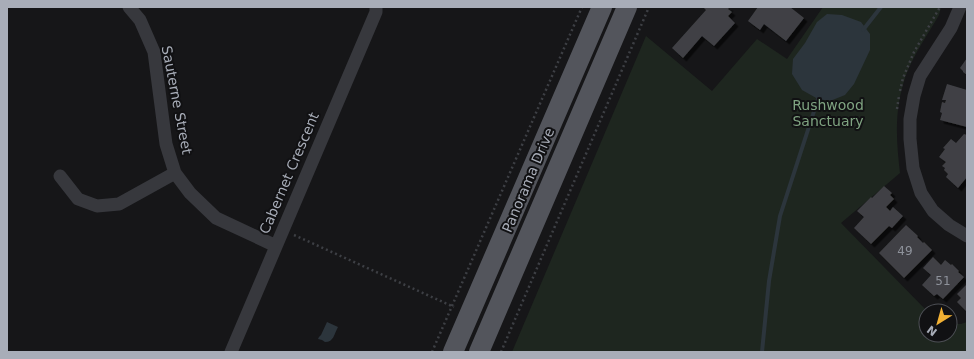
<svg xmlns="http://www.w3.org/2000/svg" width="974" height="359" font-family="'DejaVu Sans',sans-serif">
<style>
.green{fill:#1e261f}
.water{fill:#2c353c}
.lines{fill:none;stroke-linecap:round;stroke-linejoin:round}
.stream{stroke:#2c353c;stroke-width:4}
.building{fill:#404145;filter:url(#shadow)}
.path{stroke:#3d3f44;stroke-width:2.5;stroke-dasharray:2 3;stroke-linecap:butt}
.street{stroke:#37383d;stroke-width:13}
.primary{stroke:#53555c;stroke-width:20}
.labels{text-anchor:middle;stroke-width:4;stroke-linejoin:round;paint-order:stroke}
.number-label{font-size:12px;fill:#8e929b}
.street-label{font-size:14px;fill:#a8adb8;stroke:#111113}
.park-label{font-size:14px;fill:#7fa381;stroke:#111113}
</style>
<defs>
<filter id="shadow"><feDropShadow dx="3.5" dy="3.5" stdDeviation="0" flood-color="#0009"/></filter>
</defs>
<rect width="100%" height="100%" fill="#161618"/>
<path class="green" d="M823,7H941L939,15C928,34 914,54 906,75C894,109 896,138 900,173L841,223L927,311H926V335H950V324H961L967,322V352H512L646,36L712,91L757,39L787,59Z"/>
<path class="water" d="M827,14L842,15L861,22L870,34V50L854,84L845,95L830,101L818,99L802,90L792,74L793,59L805,43L817,22Z
M327,322L338,327C334,334 334,342 325,342L322,340L318,339L319,337L321,335Z"/>
<g class="lines">
<path class="stream" d="M863,30L881,7
M762,352L769,281L780,216L818,99L820,96"/>
</g>
<path class="building" d="M703,7H730L728,9L732,12L728,16L735,23L714,46L702,36L683,58L672,48L706,10Z
M758,7H790L804,18L786,41L764,24L760,30L748,21Z
M967,58V75L963,72V71L960,68Z
M947,84L967,90V127L940,120L942,113L940,112L942,102L945,103L946,100H942Z
M964,134L967,135V174L966,175L967,177L958,188L946,177L948,174L944,170L945,168L942,166L946,162L939,157L945,149L943,148L951,139L956,143Z
M884,186L892,193L890,195L894,199L886,207L890,211L893,207L903,216L892,228L889,226L871,244L854,228L864,217L857,211L871,197L872,198Z
M906,225L918,236L917,237L923,243L924,242L932,250L904,278L879,253Z
M933,257L941,265L945,260L951,265L952,264L959,271L958,272L964,277L943,299L937,294L934,296L922,285L931,275L923,268Z
M967,284V312L957,302L961,298L957,294Z"/>
<g class="lines">
<path class="path" d="M900,91L903,78L914,52L940,7
M897,109L899,96
M294,235L454,307
M432,352L582,7
M501,352L649,7"/>
<path class="street" d="M129,7L140,20L154,52L166,144L175,173L190,193L216,218L276,246
M960,7L951,28L920,76L914,96L910,119V139L913,168L921,193L933,211L949,225L967,236
M60,176L78,199L97,206L119,204L175,173
M231,352L376,12V7"/>
<path class="primary" d="M453,352L602,7
M479,352L627,7"/>
</g>
<g class="labels">
<g class="number-label">
<text x="905" y="255">49</text>
<text x="943" y="285">51</text>
</g>
<g class="street-label">
<text transform="translate(177 100) rotate(79)" y="5">Sauterne Street</text>
<text transform="translate(289 173) rotate(-67)" y="5">Cabernet Crescent</text>
<text transform="translate(528 180) rotate(-67)" y="5">Panorama Drive</text>
</g>
<g class="park-label">
<text x="828" y="110">Rushwood<tspan x="828" dy="16">Sanctuary</tspan></text>
</g>
</g>
<rect width="974" height="359" fill="none" stroke="#a8adb8" stroke-width="16"/>
<g transform="translate(938 323) rotate(217)"><circle r="19" fill="#111113" stroke="#4d4f55"/>
<path d="M0-3L7 15L0 10L-7 15Z" fill="#f2b134"/>
<text y="-6" font-size="11" font-weight="bold" text-anchor="middle" fill="#a8adb8">N</text>
</g>
</svg>
